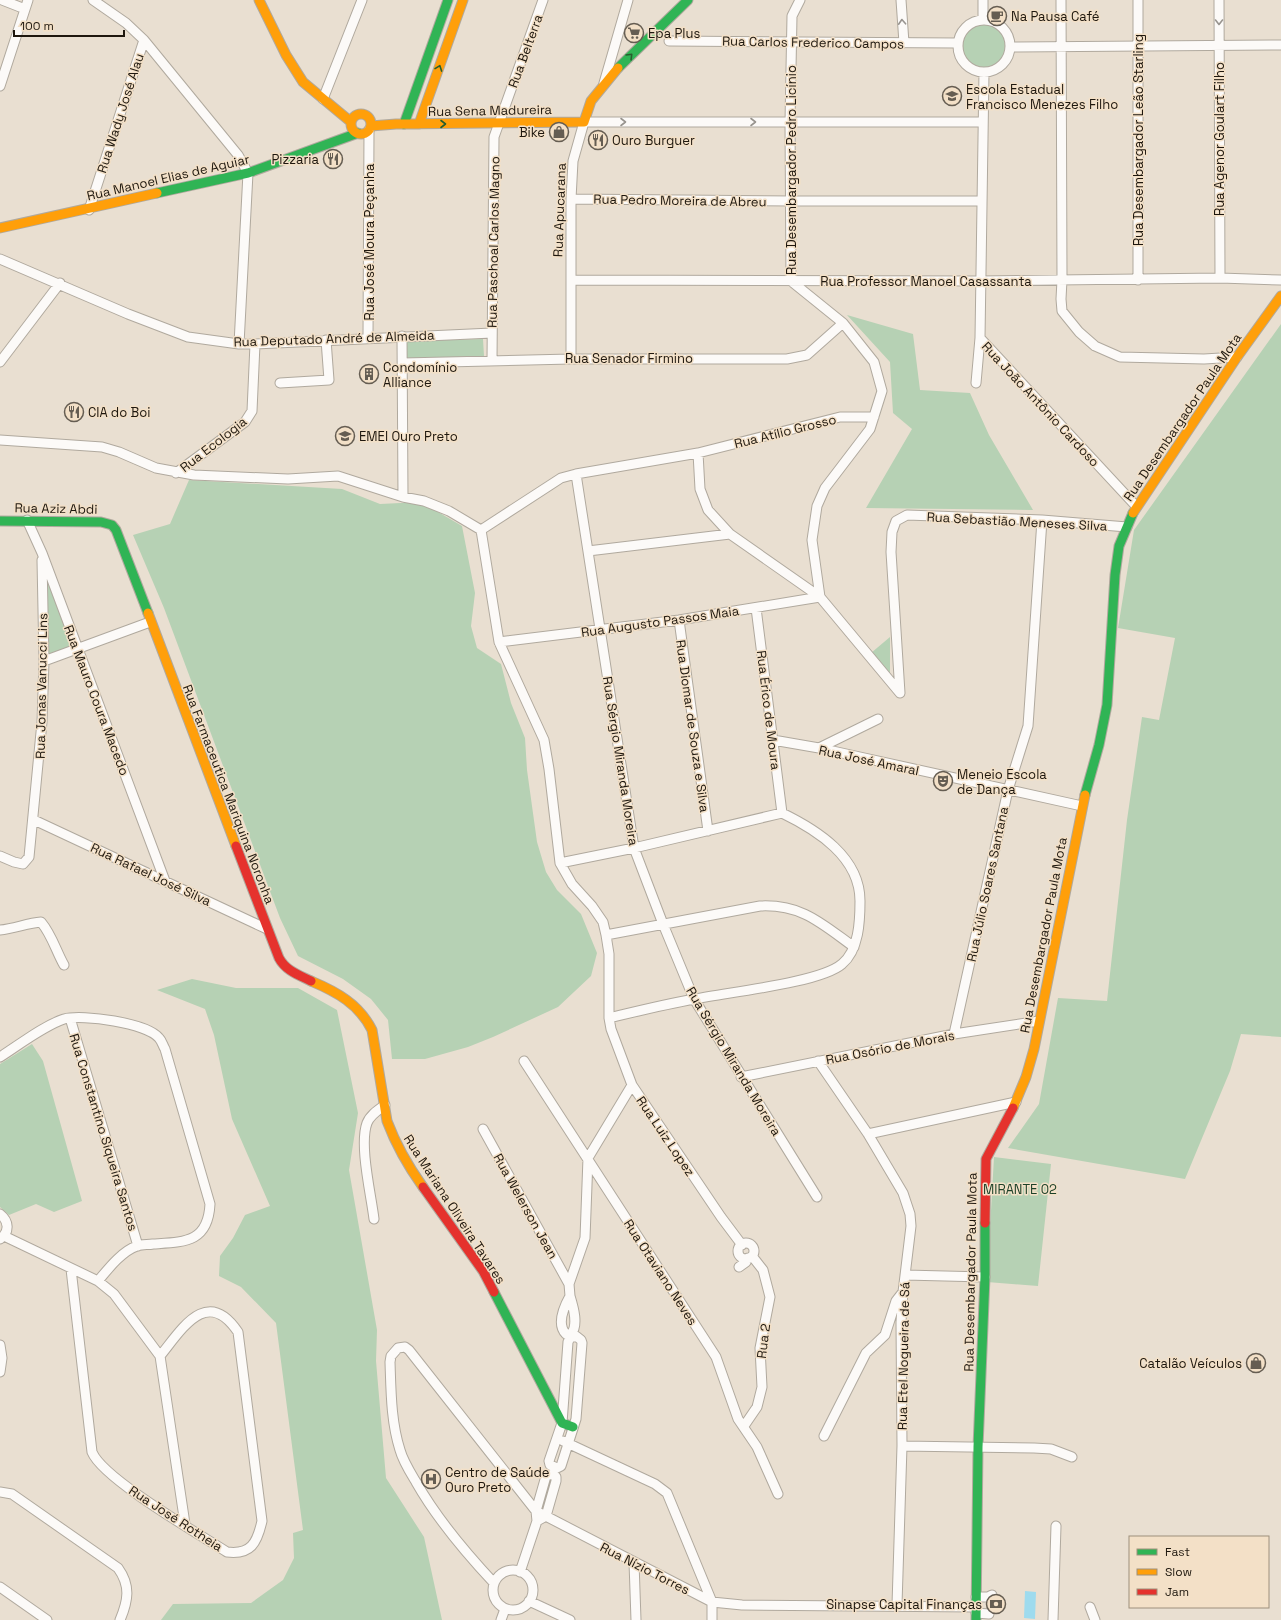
<svg xmlns="http://www.w3.org/2000/svg" width="1281" height="1620" font-family="'Space Grotesk',sans-serif">
<style>
.green{fill:#b6d1b4}
.water{fill:#9edbee}
.lines{fill:none;stroke-linecap:round;stroke-linejoin:round}
.street-casing{stroke:#b0a99e;stroke-width:11}
.fast-casing{stroke:#b0a99e;stroke-width:11}
.slow-casing{stroke:#b0a99e;stroke-width:11}
.jam-casing{stroke:#b0a99e;stroke-width:11}
.street{stroke:#fcfaf8;stroke-width:9}
.fast{stroke:#30b455;stroke-width:9}
.slow{stroke:#ff9f0a;stroke-width:9}
.jam{stroke:#e5322d;stroke-width:9}
.oneway{stroke:#98948f}
.oneway2{stroke:#265e2e}
.labels{text-anchor:middle;stroke-width:3;stroke-linejoin:round;paint-order:stroke}
.poi-label{font-size:13px;fill:#1e170e;stroke:#f3e0c7;text-anchor:start}
.street-label{font-size:13px;fill:#1e170e;stroke:#f3e0c7}
.park-label{font-size:13px;fill:#1c4128;stroke:#f3e0c7}
</style>
<rect width="100%" height="100%" fill="#e9dfd1"/>
<path class="green" d="M961 46a22 22 0 1 1 44 0a22 22 0 1 1-44 0Z
M847,315L913,334L920,390L970,393L989,435L1033,510L866,508L912,429L893,413L890,362Z
M1281,324V1037L1241,1034L1230,1071L1185,1179L1008,1148L1039,1104L1058,998L1107,1001L1127,820L1142,717L1159,720L1175,638L1118,628L1134,530Z
M483,339L484,356L405,359V341Z
M189,480L342,489L380,504L421,502L462,526L475,593L471,626L477,648L501,664L511,703L525,738L527,770L537,842L546,872L557,890L581,914L597,953L591,976L558,1007L493,1037L468,1047L425,1059H392L388,1020L371,999L343,979L298,956L280,918L164,608L133,535L170,524Z
M42,553L77,648L44,661Z
M890,637V677L871,653Z
M192,979L236,988H298L337,1010L358,1113L349,1170L377,1330L376,1361L386,1478L424,1537L442,1620H161L173,1604L251,1603L283,1580L294,1558L293,1533L303,1530L276,1323L241,1287L219,1276L220,1256L233,1238L245,1215L270,1206L232,1119L214,1035L205,1009L157,990Z
M32,1044L43,1061L82,1201L54,1212L36,1204L9,1215L0,1207V1064Z
M994,1157L1051,1164L1038,1286L987,1282Z"/>
<path class="water" d="M1025,1591L1036,1592L1035,1619L1024,1618Z"/>
<g class="lines">
<g class="street-casing">
<path id="street" d="M2,0L25,9
M93,0L126,23L144,40L238,155L248,173L239,344
M901,0L904,43
M983,0V19
M1061,0L1062,280L1061,299L1062,311L1079,332L1095,346L1120,357L1204,359L1237,357
M1219,0L1220,278
M958 46a26 26 0 1 1 52 0a26 26 0 1 1-52 0Z
M669,41L957,43
M1010,47L1281,45
M984,72L980,338L1136,506
M604,83L628,0
M0,86L28,0
M323,99L362,0
M571,199L791,201H981
M89,210L144,40
M0,259L128,314L188,337L239,344H255L492,333
M571,280L980,281L1220,278L1281,280
M1138,280V0
M402,336L403,497
M368,338L369,130
M571,359V199L573,161L584,122H983
M492,361L494,137L543,0
M0,362L60,283
M403,363L571,359H787L807,355L843,323
M280,383L329,380L326,340
M976,383L980,338
M0,440L102,447L119,452L156,468L194,475L288,479L338,476L403,497L424,501L449,511L481,530
M698,453L700,489L708,510L730,534L820,597L900,693
M176,473L245,422L252,411L255,344
M576,474L634,848L663,924L694,999L817,1197
M27,520L42,553L165,881
M481,530L499,642L544,740L549,769L560,863L572,884L592,906L603,922L606,935L609,954V1018L611,1029L632,1085L721,1217L742,1245
M481,530L561,478L576,474L698,453L840,417H874
M588,551L730,534
M756,608L782,813
M679,620L708,831
M499,642L679,620L820,597L812,540L817,506L825,488L870,429L882,391L874,362L843,323L791,281L790,122L792,16L800,0
M44,661L150,622
M900,693L891,552L892,532L896,521L907,515L1042,520L1127,527
M773,740L819,748L1082,806
M819,748L878,719
M34,820L267,929
M0,856L14,862L23,864L29,857L42,722L44,661L42,560
M560,863L634,848L782,813C817,830 860,857 860,901C860,921 859,950 842,964C820,983 728,992 695,999C666,1004 638,1011 609,1018
M0,930C14,929 27,923 41,922C52,935 56,951 64,965
M606,935L760,906C802,904 822,924 854,947
M70,1018L138,1246
M954,1034L1008,790L1028,726L1042,520
M0,1057C19,1045 43,1026 64,1019C83,1014 147,1023 159,1038C162,1041 163,1046 165,1049L210,1204C208,1243 184,1242 153,1244C148,1245 142,1244 137,1246C122,1251 108,1269 98,1281
M524,1061L716,1357L738,1419L757,1447L778,1494
M818,1061L868,1134L903,1193L910,1214L911,1226L903,1292L901,1322L902,1446L897,1605
M741,1077L954,1034L1039,1021
M483,1129L569,1284
M868,1134L1016,1102
M0,1214C9,1221 10,1232 0,1239
M374,1219C371,1194 359,1145 367,1123C370,1115 378,1110 385,1105
M4,1236L98,1281L114,1294L160,1356L185,1524
M738 1251a8 8 0 1 1 16 0a8 8 0 1 1-16 0Z
M739,1267L746,1262L748,1258
M71,1269L92,1452C103,1479 199,1534 227,1552C251,1555 257,1543 262,1521L238,1332C207,1286 182,1329 160,1356
M905,1275L985,1277
M570,1296L569,1284L585,1238L588,1158L632,1085
M570,1296C573,1306 579,1325 571,1334H566C556,1324 565,1305 570,1296Z
M576,1336L581,1340L582,1343L576,1419L561,1466L557,1468L550,1465L549,1461L562,1423L568,1342L570,1338Z
M0,1345L2,1358L0,1372
M744,1426L757,1407L762,1387L760,1348L770,1297L763,1270L752,1256
M824,1436L866,1353L885,1335L896,1301L903,1292
M563,1441L655,1484L667,1493L712,1602V1620
M902,1446L1034,1448L1051,1449L1072,1457
M0,1492L12,1494L118,1568C131,1586 128,1601 120,1620
M634,1562L636,1620
M493 1590a20 20 0 1 1 40 0a20 20 0 1 1-40 0Z
M520,1572L537,1521L536,1511L546,1476L553,1474L556,1477V1481L546,1516L537,1521
M494,1583C465,1552 437,1519 416,1482C410,1472 403,1461 400,1450C391,1422 391,1391 390,1362L391,1356L398,1348L405,1347L409,1350L536,1511L712,1602L742,1605L976,1607
M0,1587L47,1620
M976,1597H988L992,1595
M529,1601L570,1620
M1090,1607L1095,1620
M976,1613L989,1614
M501,1620L505,1609
M1053,1620L1056,1526"/>
</g>
<g class="fast-casing">
<path id="fast" d="M618,68L688,0
M404,124L448,0
M157,193L248,173L358,133
M0,521L101,522L112,525L116,530L148,613
M1085,795L1099,745L1107,705L1115,575L1119,546L1133,513
M494,1292L562,1423L573,1427
M976,1620L978,1447L985,1277V1223"/>
</g>
<g class="slow-casing">
<path id="slow" d="M259,0L286,55L303,82L351,122
M351 124a10 10 0 1 1 20 0a10 10 0 1 1-20 0Z
M419,124L463,0
M371,126L396,124L584,122L591,101L618,68
M0,228L157,193
M1133,513L1237,357L1281,296
M148,613L236,846
M311,981C337,992 359,1004 372,1030L387,1121C396,1145 408,1166 423,1187
M1013,1108L1026,1077L1034,1049L1085,795"/>
</g>
<g class="jam-casing">
<path id="jam" d="M236,846L279,958C286,971 299,975 311,981
M423,1187L483,1271L494,1292
M985,1223L986,1159L1013,1108"/>
</g>
<use href="#street" class="street"/>
<use href="#fast" class="fast"/>
<use href="#slow" class="slow"/>
<use href="#jam" class="jam"/>
</g>
<defs><path id="oneway-chevron" d="M-2-3.5L2.5 0L-2 3.5" fill="none" stroke-width="1.6" stroke-linecap="round" stroke-linejoin="round"/></defs>
<g class="oneway">
<use href="#oneway-chevron" transform="translate(902 22) rotate(-93)"/>
<use href="#oneway-chevron" transform="translate(1219 22) rotate(90)"/>
<use href="#oneway-chevron" transform="translate(623 122)"/>
<use href="#oneway-chevron" transform="translate(753 122)"/>
</g>
<g class="oneway2">
<use href="#oneway-chevron" transform="translate(630 56) rotate(-45)"/>
<use href="#oneway-chevron" transform="translate(439 68) rotate(-70)"/>
<use href="#oneway-chevron" transform="translate(443 124)"/>
</g>
<defs>
<g id="cafe-ring" transform="scale(1)"><circle r="9.5" fill="#f3e0c7" stroke="#655d52" stroke-width="1.5"/><path d="M-5.5-4.5H6V0H3Q3 3.5 0 3.5H-2.5Q-5.5 3.5-5.5 0ZM3-3.2v2h1.7v-2ZM-6 4.5H4V6H-6Z" fill="#655d52"/></g>
<g id="supermarket-ring" transform="scale(1)"><circle r="9.5" fill="#f3e0c7" stroke="#655d52" stroke-width="1.5"/><path d="M-6-5.5h2.5l.6 2H6L4.5 2H-2.5L-4.4-4H-6ZM-1.5 3.2a1.3 1.3 0 1 0 .1 0ZM3 3.2a1.3 1.3 0 1 0 .1 0Z" fill="#655d52"/></g>
<g id="school-ring" transform="scale(1)"><circle r="9.5" fill="#f3e0c7" stroke="#655d52" stroke-width="1.5"/><path d="M0-5L7-2L0 1L-7-2ZM-4 1L0 2.5L4 1V4Q0 6-4 4Z" fill="#655d52"/></g>
<g id="shop-ring" transform="scale(1)"><circle r="9.5" fill="#f3e0c7" stroke="#655d52" stroke-width="1.5"/><path d="M-5-2.5h2.3a2.7 3.5 0 0 1 5.4 0H5L5.5 6h-11ZM-1.5-2.5h3a1.5 2.3 0 0 0-3 0Z" fill="#655d52"/></g>
<g id="restaurant-ring" transform="scale(1)"><circle r="9.5" fill="#f3e0c7" stroke="#655d52" stroke-width="1.5"/><path d="M-5-6h1v4h1v-4h1v4h1v-4h1v5L-1.5 .5V6h-2V.5L-5-1ZM5-6V6H3V1.5H1.5Q1.5-4 5-6Z" fill="#655d52"/></g>
<g id="building-ring" transform="scale(1)"><circle r="9.5" fill="#f3e0c7" stroke="#655d52" stroke-width="1.5"/><path d="M-4-6H4V6H1V3H-1V6H-4ZM-2.5-4.3h1.7v1.8h-1.7ZM.8-4.3h1.7v1.8H.8ZM-2.5-1h1.7V.8h-1.7ZM.8-1h1.7V.8H.8Z" fill="#655d52"/></g>
<g id="theatre-ring" transform="scale(1)"><circle r="9.5" fill="#f3e0c7" stroke="#655d52" stroke-width="1.5"/><path d="M-5-5.5Q0-4 5-5.5V0Q5 5 0 6Q-5 5-5 0ZM-3.3-2.5H-1v1.5H-3.3ZM1-2.5H3.3v1.5H1ZM-2.8 1Q0 5.5 2.8 1Z" fill="#655d52"/></g>
<g id="hospital-ring" transform="scale(1)"><circle r="9.5" fill="#f3e0c7" stroke="#655d52" stroke-width="1.5"/><path d="M-5-5h3v3.5h4V-5h3V5h-3V1.5h-4V5h-3Z" fill="#655d52"/></g>
<g id="bank-ring" transform="scale(1)"><circle r="9.5" fill="#f3e0c7" stroke="#655d52" stroke-width="1.5"/><path d="M-6-4H6V4H-6ZM0-2.3a2.3 2.3 0 1 0 0 4.6a2.3 2.3 0 1 0 0-4.6Z" fill="#655d52"/></g>
</defs>
<g fill-rule="evenodd">
<use href="#cafe-ring" x="997" y="16"/>
<use href="#supermarket-ring" x="634" y="33"/>
<use href="#school-ring" x="952" y="96"/>
<use href="#shop-ring" x="559" y="132"/>
<use href="#restaurant-ring" x="598" y="140"/>
<use href="#restaurant-ring" x="333" y="159"/>
<use href="#building-ring" x="369" y="374"/>
<use href="#restaurant-ring" x="74" y="412"/>
<use href="#school-ring" x="345" y="436"/>
<use href="#theatre-ring" x="943" y="781"/>
<use href="#shop-ring" x="1256" y="1363"/>
<use href="#hospital-ring" x="431" y="1479"/>
<use href="#bank-ring" x="996" y="1604"/>
</g>
<g class="labels">
<g class="poi-label">
<text x="1011" y="21">Na Pausa Café</text>
<text x="648" y="38">Epa Plus</text>
<text x="966" y="94">Escola Estadual<tspan x="966" dy="15">Francisco Menezes Filho</tspan></text>
<text x="545" y="137" text-anchor="end">Bike</text>
<text x="612" y="145">Ouro Burguer</text>
<text x="319" y="164" text-anchor="end">Pizzaria</text>
<text x="383" y="372">Condomínio<tspan x="383" dy="15">Alliance</tspan></text>
<text x="88" y="417">CIA do Boi</text>
<text x="359" y="441">EMEI Ouro Preto</text>
<text x="957" y="779">Meneio Escola<tspan x="957" dy="15">de Dança</tspan></text>
<text x="1242" y="1368" text-anchor="end">Catalão Veículos</text>
<text x="445" y="1477">Centro de Saúde<tspan x="445" dy="15">Ouro Preto</tspan></text>
<text x="982" y="1609" text-anchor="end">Sinapse Capital Finanças</text>
</g>
<g class="street-label">
<text transform="translate(813 42) rotate(1)" y="5">Rua Carlos Frederico Campos</text>
<text transform="translate(525 51) rotate(-70)" y="5">Rua Belterra</text>
<text transform="translate(490 110) rotate(-1)" y="5">Rua Sena Madureira</text>
<text transform="translate(120 113) rotate(-72)" y="5">Rua Wady José Alau</text>
<text transform="translate(1219 139) rotate(-90)" y="5">Rua Agenor Goulart Filho</text>
<text transform="translate(1138 140) rotate(-90)" y="5">Rua Desembargador Leão Starling</text>
<text transform="translate(791 170) rotate(-90)" y="5">Rua Desembargador Pedro Licínio</text>
<text transform="translate(168 177) rotate(-13)" y="5">Rua Manoel Elias de Aguiar</text>
<text transform="translate(680 200) rotate(1)" y="5">Rua Pedro Moreira de Abreu</text>
<text transform="translate(559 210) rotate(-88)" y="5">Rua Apucarana</text>
<text transform="translate(369 242) rotate(-90)" y="5">Rua José Moura Peçanha</text>
<text transform="translate(493 242) rotate(-89)" y="5">Rua Paschoal Carlos Magno</text>
<text x="926" y="286">Rua Professor Manoel Casassanta</text>
<text transform="translate(334 338) rotate(-2)" y="5">Rua Deputado André de Almeida</text>
<text x="629" y="363">Rua Senador Firmino</text>
<text transform="translate(1041 404) rotate(47)" y="5">Rua João Antônio Cardoso</text>
<text transform="translate(1182 417) rotate(-56)" y="5">Rua Desembargador Paula Mota</text>
<text transform="translate(785 431) rotate(-14)" y="5">Rua Atílio Grosso</text>
<text transform="translate(213 444) rotate(-38)" y="5">Rua Ecologia</text>
<text transform="translate(56 508) rotate(1)" y="5">Rua Aziz Abdi</text>
<text transform="translate(1017 521) rotate(3)" y="5">Rua Sebastião Meneses Silva</text>
<text transform="translate(660 621) rotate(-8)" y="5">Rua Augusto Passos Maia</text>
<text transform="translate(41 686) rotate(-89)" y="5">Rua Jonas Vanucci Lins</text>
<text transform="translate(97 700) rotate(69)" y="5">Rua Mauro Coura Macedo</text>
<text transform="translate(769 710) rotate(83)" y="5">Rua Érico de Moura</text>
<text transform="translate(693 726) rotate(82)" y="5">Rua Diomar de Souza e Silva</text>
<text transform="translate(869 760) rotate(12)" y="5">Rua José Amaral</text>
<text transform="translate(621 761) rotate(81)" y="5">Rua Sérgio Miranda Moreira</text>
<text transform="translate(229 794) rotate(69)" y="5">Rua Farmaceutica Mariquina Noronha</text>
<text transform="translate(151 874) rotate(25)" y="5">Rua Rafael José Silva</text>
<text transform="translate(987 884) rotate(-78)" y="5">Rua Júlio Soares Santana</text>
<text transform="translate(1043 935) rotate(-79)" y="5">Rua Desembargador Paula Mota</text>
<text transform="translate(890 1047) rotate(-11)" y="5">Rua Osório de Morais</text>
<text transform="translate(734 1061) rotate(59)" y="5">Rua Sérgio Miranda Moreira</text>
<text transform="translate(104 1132) rotate(73)" y="5">Rua Constantino Siqueira Santos</text>
<text transform="translate(666 1136) rotate(56)" y="5">Rua Luiz Lopez</text>
<text transform="translate(526 1206) rotate(61)" y="5">Rua Welerson Jean</text>
<text transform="translate(455 1209) rotate(57)" y="5">Rua Mariana Oliveira Tavares</text>
<text transform="translate(661 1272) rotate(57)" y="5">Rua Otaviano Neves</text>
<text transform="translate(970 1272) rotate(-89)" y="5">Rua Desembargador Paula Mota</text>
<text transform="translate(763 1341) rotate(-83)" y="5">Rua 2</text>
<text transform="translate(903 1356) rotate(-89)" y="5">Rua Etel Nogueira de Sá</text>
<text transform="translate(176 1518) rotate(33)" y="5">Rua José Rotheia</text>
<text transform="translate(645 1568) rotate(27)" y="5">Rua Nízio Torres</text>
</g>
<g class="park-label">
<text x="1020" y="1194">MIRANTE 02</text>
</g>
</g>
<rect x="1129" y="1536" width="140" height="72" fill="#f3e0c7" stroke="#9e907d"/>
<rect x="1137" y="1549" width="20" height="6" fill="#30b455" stroke="#9e907d"/>
<text x="1165" y="1556" font-size="12" fill="#1e170e">Fast</text>
<rect x="1137" y="1569" width="20" height="6" fill="#ff9f0a" stroke="#9e907d"/>
<text x="1165" y="1576" font-size="12" fill="#1e170e">Slow</text>
<rect x="1137" y="1589" width="20" height="6" fill="#e5322d" stroke="#9e907d"/>
<text x="1165" y="1596" font-size="12" fill="#1e170e">Jam</text>
<path d="M14 30v6h110v-6" fill="none" stroke="#1e170e" stroke-width="2"/>
<text x="20" y="30" font-size="12" fill="#1e170e" stroke="#f3e0c7" stroke-width="3" paint-order="stroke">100 m</text>
</svg>
